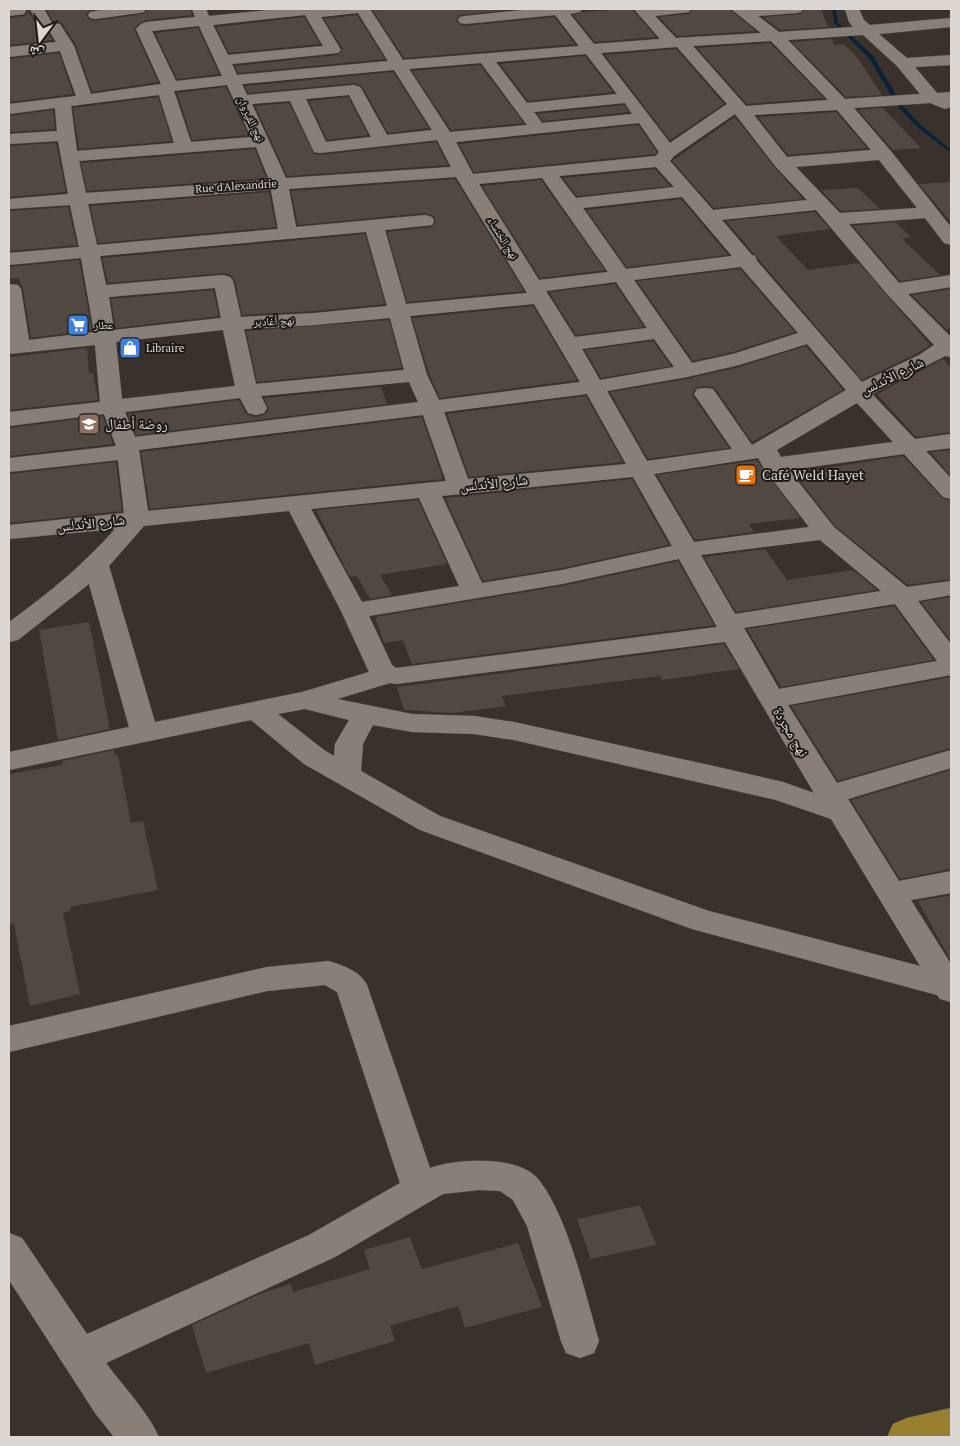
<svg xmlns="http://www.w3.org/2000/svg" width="960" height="1446" font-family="'PT Serif','Noto Naskh Arabic',serif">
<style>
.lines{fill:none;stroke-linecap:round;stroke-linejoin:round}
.stream{fill:#0b2236;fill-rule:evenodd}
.building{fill:#504841}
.minor-casing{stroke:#554e49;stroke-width:1}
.highway-casing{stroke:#554e49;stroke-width:1}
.minor{fill:#877f78;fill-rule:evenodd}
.highway{fill:#988030;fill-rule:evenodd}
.labels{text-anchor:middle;stroke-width:4;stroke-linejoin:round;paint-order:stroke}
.far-street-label{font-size:11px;fill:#dcd7d3;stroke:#1d1a17}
.far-poi-label{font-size:11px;fill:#dcd7d3;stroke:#1d1a17;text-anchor:start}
.street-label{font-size:14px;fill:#dcd7d3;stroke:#1d1a17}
.poi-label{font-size:14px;fill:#dcd7d3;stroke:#1d1a17;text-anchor:start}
</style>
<rect width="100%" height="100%" fill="#39312b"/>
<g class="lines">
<path class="stream" d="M832,9H836L838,23L873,56L902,105L921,125L951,150V153L917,127L898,107L869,58L834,23Z"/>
</g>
<path class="building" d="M27,9L40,32L49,34L53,40L9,45V18L24,16L28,12Z
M46,9H98L90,10L86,14L88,19L95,21L144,14L148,9H190L192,15L146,20L140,23L134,29L158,82L92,92L76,45L62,23L53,21Z
M372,9H517L460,15L456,21L460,25L465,26L554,17L575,44L404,58Z
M623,9H632L656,37L595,42L573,15L582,12Z
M693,9H729L756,31L677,36L659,17L689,14Z
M805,9H821L828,27L780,30L763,17L801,14Z
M357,15L385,59L238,73L235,66L338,55L343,49L324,19Z
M304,17L320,44L229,53L216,27Z
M198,28L219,74L177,79L155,33Z
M832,39L834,45L844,44L857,57L882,95L846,97L792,42Z
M770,43L824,98L747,104L697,48Z
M676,49L724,104L670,140L605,55Z
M59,53L73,94L9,102V59Z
M585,56L613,92L528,101L500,64Z
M480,65L524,123L451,130L412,71Z
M393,72L429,128L388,133L362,86L355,83L248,93L245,86Z
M226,87L248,135L192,140L177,93Z
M158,97L172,141L79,149L73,108Z
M348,97L368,135L327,140L309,101Z
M289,103L314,154L320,155L436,142L448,165L287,176L255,106Z
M624,105L629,112L543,121L537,114Z
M883,108L921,148L893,150L858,110Z
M53,110L55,129L9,132V116Z
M836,112L867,148L788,155L758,117Z
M735,117L775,168L803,199L714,208L672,161Z
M638,125L657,152L655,154L474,172L459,144Z
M56,143L66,192L9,197V146Z
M255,149L266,178L87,191L81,163Z
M655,169L670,186L577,196L563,178Z
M455,179L524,291L407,302L387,232L432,227L436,222L434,216L425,213L298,225L291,191Z
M541,180L605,270L540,278L482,186Z
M951,182V222L919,184Z
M858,188L880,209L841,211L821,190Z
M269,192L276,227L98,243L90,206Z
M681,199L728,255L627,267L586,210Z
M68,207L77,245L9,251V211Z
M815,212L830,229L776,236L808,270L859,263L930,345L918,353L862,380L726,221Z
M895,222L911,237L902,239L940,275L900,281L853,226Z
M365,234L385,304L315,311L242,315L235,281L231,275L223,273L108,283L102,258Z
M79,260L92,330L31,338L23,289L19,278L9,279V267Z
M740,269L795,332L733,352L693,361L637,281Z
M615,284L644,327L576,335L549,292Z
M951,289V327L947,330L912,295Z
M213,290L219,316L116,328L111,299Z
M533,306L577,380L440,398L429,374L412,318Z
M389,320L402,368L257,382L246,331Z
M653,341L671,366L601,378L585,350Z
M806,346L843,390L752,442L715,388L705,386L695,388L692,395L729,448L648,459L610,392L687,379L739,367Z
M87,348L89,373H93L98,400L9,410V357Z
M943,359L951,368V432L916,437L877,394Z
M381,387L387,404L136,435L128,414L239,400L246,414L256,417L264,415L269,409L264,398Z
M586,396L623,462L469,477L447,414Z
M103,416L113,444L9,456V428Z
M422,417L443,479L150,509L141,452Z
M951,450V476L930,452Z
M903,456L942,498L951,501V579L908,585L835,526L794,473Z
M757,460L800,518L749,524L754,532L695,540L657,475Z
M116,462L122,511L9,523V474Z
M632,479L669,545L562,568L483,581L445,498Z
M418,500L447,564L380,575L392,595L370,599L357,576L350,577L316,510Z
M765,549L787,580L853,570L877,590L736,612L704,557Z
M678,561L714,625L412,664L403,640L384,643L375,617L562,586Z
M951,597V641L921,602Z
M894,606L934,660L781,687L747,629Z
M89,622L110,729L58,740L39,630Z
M724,644L739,669L662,680L660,676L502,696L506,706L453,713L404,710L397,687Z
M951,677V748L838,781L791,706Z
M114,750L115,755H118L131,823L143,821L158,890L70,907L71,911L63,913L80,994L30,1006L14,924L9,925V774L62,765V761Z
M951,770V869L900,879L851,800Z
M951,895V961L918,901Z
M640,1205L656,1245L591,1259L577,1219Z
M410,1237L422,1269L518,1243L542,1307L465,1328L458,1306L390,1326L395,1341L315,1365L309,1343L206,1373L192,1325L262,1293L291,1284L293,1292L370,1269L364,1250Z"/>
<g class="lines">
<g class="minor-casing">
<path id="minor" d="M9,9H25L26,11L24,14L9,16Z
M30,9H44L52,23L60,24L74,46L91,94L161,84L136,29L141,24L146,22L195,17L192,9H206L209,16L279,9H370L403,60L579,46L555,15L465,24L460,23L458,20L460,17L465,16L533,9H582L580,12L570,14L594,44L660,39L634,9H691L689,12L655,16L676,38L761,33L731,9H803L801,12L796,13L758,16L779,32L853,27L849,22L845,9H859L864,20L870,25L951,18V27L879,34L907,58L951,55V65L915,67L937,93L951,92V107L945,109L930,103L854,108L890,150L951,227V245L944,243L925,218L849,224L899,283L951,275V287L908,294L951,337V357L945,356L872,394L915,439L951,434V448L926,451L951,478V499L943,497L904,454L789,470L834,527L907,587L951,581V595L918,601L951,644V675L788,705L837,783L951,750V768L848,799L899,881L951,871V893L911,900L951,964V1002L940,999L937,995L692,929L420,830L304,764L251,720L9,770V752L129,727L89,584L18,640L9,642V622C50,592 81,567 115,529L9,539V525L124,513L118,460L9,472V458L116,446L104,414L9,426V412L100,402L95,345L9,354V284L18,285L21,289L29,340L94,332L81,258L9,265V253L79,247L70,205L9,209V199L68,194L58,141L9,144V134L57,131L55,108L9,114V104L76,96L60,51L9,57V47L56,42L50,32L42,31ZM358,13L388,61L237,75L232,64L338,53L341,50L321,17ZM305,15L323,46L228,55L213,25ZM199,26L222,76L176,81L152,31ZM863,35L897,66L920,94L845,99L788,40ZM771,41L828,100L746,106L693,46ZM677,47L727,104L670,143L601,53ZM586,54L617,94L527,103L496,62ZM481,63L527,125L450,132L409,69ZM394,70L432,130L387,135L362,90L360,87L354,85L247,95L242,84ZM227,85L251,137L191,142L174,91ZM159,95L174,143L77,151L71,106ZM349,95L371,137L326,142L306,99ZM290,101L314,152L320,153L437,140L451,167L286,178L252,104ZM625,103L632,114L542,123L534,112ZM837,110L871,150L787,157L754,115ZM735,114L776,167L807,200L713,210L670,161L674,156ZM639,123L659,152L656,156L473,174L456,142ZM256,147L269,180L86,193L79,161ZM879,160L917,208L840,213L796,167ZM656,167L674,187L576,198L559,176ZM456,177L527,293L406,304L385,230L432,225L434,221L432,217L425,215L296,227L289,189ZM542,178L608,272L539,280L479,184ZM271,190L278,229L97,245L88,204ZM682,197L732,256L626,269L583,208ZM816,210L887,294L934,345L919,355L862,382L757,261L755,256L752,255L722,220ZM366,232L387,306L315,313L241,317L233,281L230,277L223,275L106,285L100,256ZM741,267L798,333L733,354L692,363L634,280ZM616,282L647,328L575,337L546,291ZM215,288L221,318L114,330L109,297ZM534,304L580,382L439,400L427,375L410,316ZM390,318L404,370L256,384L244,329L315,325ZM223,330L235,386L122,399L116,342ZM654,339L674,367L600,380L582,349ZM807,344L846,390L752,445L713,389L705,388L697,389L694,394L732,449L647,461L607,391L687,377L739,365ZM409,382L418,402L135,437L125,412L240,398L248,413L256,415L264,413L267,408L261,396ZM587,394L626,464L468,479L444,412ZM857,403L893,442L781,457L777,450ZM423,415L446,481L148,511L139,450ZM758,458L765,470L809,527L694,542L654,474ZM633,477L672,546L562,570L482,583L442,496ZM419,498L459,586L362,602L311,509ZM289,511L341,611L369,672L302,692L155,722L109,566L144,526ZM820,540L881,591L735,614L701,555ZM679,559L717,627L396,668L392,665L369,616L562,584ZM895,604L937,661L779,689L744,628ZM725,642L814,793L783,782L718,767L514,722L474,716L412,714L337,699L390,683L396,684ZM305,709L349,720L335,744L334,756L324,750L278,714ZM373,725L412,732L474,734L514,740L776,800L831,819L920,966L709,911L440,816L361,771L363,744Z
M108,9H146L144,12L139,13L95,19L90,18L88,15L90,12Z
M329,961C344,966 360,971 367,985L430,1168C457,1158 520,1155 539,1180C569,1219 585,1294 599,1341L594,1353L580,1358L566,1353L561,1341L527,1226L513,1200L500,1191L479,1190L443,1194L335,1257L106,1363C123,1386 148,1412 159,1437H114L95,1413L9,1280V1233L22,1238L87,1334L309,1235L400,1183L337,992L325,985L267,991L9,1052V1026L267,967Z"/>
</g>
<g class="highway-casing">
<path id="highway" d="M951,1408V1437H887L893,1424L907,1418Z"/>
</g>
<use href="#minor" class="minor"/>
<use href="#highway" class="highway"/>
</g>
<defs>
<g id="supermarket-square" transform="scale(1.125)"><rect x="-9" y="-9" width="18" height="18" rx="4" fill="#3f7fe0" stroke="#1d1a17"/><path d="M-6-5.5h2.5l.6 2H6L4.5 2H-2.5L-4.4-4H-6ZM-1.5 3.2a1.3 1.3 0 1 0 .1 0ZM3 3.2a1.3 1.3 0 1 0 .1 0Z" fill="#fff"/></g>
<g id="shop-square" transform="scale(1.125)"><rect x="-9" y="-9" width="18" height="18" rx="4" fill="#3f7fe0" stroke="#1d1a17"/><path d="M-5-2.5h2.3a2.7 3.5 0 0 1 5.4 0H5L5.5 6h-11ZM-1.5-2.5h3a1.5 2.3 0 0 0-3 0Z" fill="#fff"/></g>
<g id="school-square" transform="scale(1.125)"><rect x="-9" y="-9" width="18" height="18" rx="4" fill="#8d6e63" stroke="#1d1a17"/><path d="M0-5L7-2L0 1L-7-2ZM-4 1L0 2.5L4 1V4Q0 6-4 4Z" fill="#fff"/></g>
<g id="cafe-square" transform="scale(1.125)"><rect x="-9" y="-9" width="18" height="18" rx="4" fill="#e8710a" stroke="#1d1a17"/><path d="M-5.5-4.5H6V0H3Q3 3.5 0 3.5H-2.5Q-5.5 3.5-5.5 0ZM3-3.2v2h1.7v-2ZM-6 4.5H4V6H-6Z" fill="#fff"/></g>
</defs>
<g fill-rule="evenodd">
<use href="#supermarket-square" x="78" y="325"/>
<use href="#shop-square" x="130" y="348"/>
<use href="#school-square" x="89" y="424"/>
<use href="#cafe-square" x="746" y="475"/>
</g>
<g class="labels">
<g class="far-street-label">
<text transform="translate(251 119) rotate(64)" y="4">نهج القيروان</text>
<text transform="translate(236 186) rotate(-4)" y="4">Rue d'Alexandrie</text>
<text transform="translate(503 238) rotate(58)" y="4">نهج الخنساء</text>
<text transform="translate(274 321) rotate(-2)" y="4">نهج أغادير</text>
</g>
<g class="far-poi-label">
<text x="94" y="329">عطار</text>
<text x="146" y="352">Libraire</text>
</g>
<g class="street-label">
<text transform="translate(892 376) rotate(-26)" y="5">شارع الأندلس</text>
<text transform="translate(494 483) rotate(-6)" y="5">شارع الأندلس</text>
<text transform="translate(91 523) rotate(-6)" y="5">شارع الأندلس</text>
<text transform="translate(791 732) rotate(59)" y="5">نهج مجردة</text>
</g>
<g class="poi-label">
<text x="105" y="429">روضة أطفال</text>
<text x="762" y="480">Café Weld Hayet</text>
</g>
</g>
<rect width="960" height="1446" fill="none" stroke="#dcd7d3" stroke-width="20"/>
<g transform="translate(40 40) rotate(195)" stroke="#1d1a17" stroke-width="4" paint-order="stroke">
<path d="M0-4L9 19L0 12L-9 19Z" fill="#dcd7d3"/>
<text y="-8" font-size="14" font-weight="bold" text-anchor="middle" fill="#dcd7d3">ش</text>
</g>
</svg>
